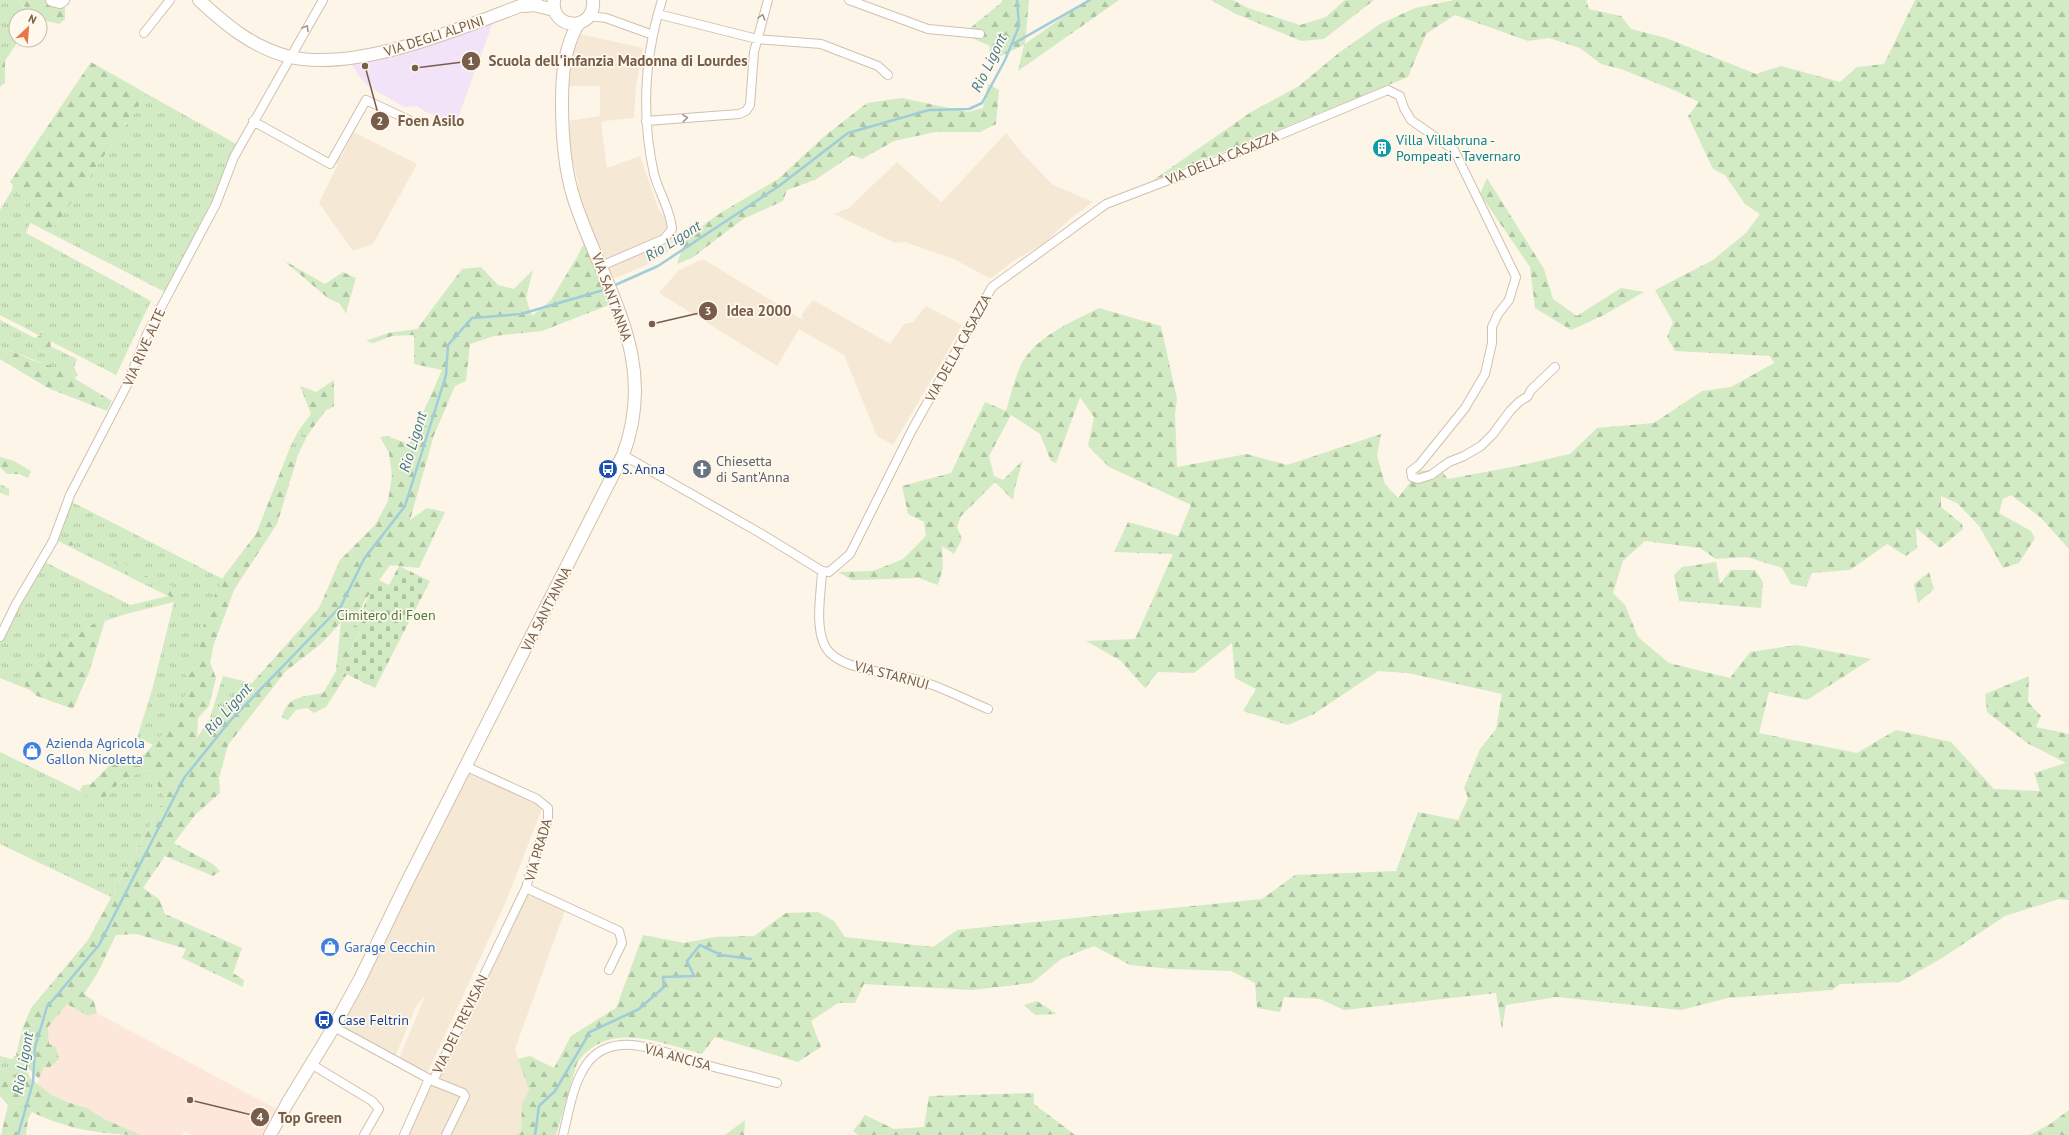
<svg xmlns="http://www.w3.org/2000/svg" width="2069" height="1135" font-family="'PT Sans',sans-serif">
<style>
.residential{fill:#f5e8d5}
.commercial{fill:#fde7da}
.education{fill:#f2e3f9}
.grass{fill:url(#grass-tufts)}
.forest{fill:url(#forest-firs)}
.cemetery{fill:url(#cemetery-stones)}
.lines{fill:none;stroke-linecap:round;stroke-linejoin:round}
.stream{stroke:#a0cdd9;stroke-width:2.5}
.street-casing{stroke:#d1c0ae;stroke-width:10}
.secondary-casing{stroke:#d4c0ac;stroke-width:14}
.street{stroke:#fff;stroke-width:8}
.secondary{stroke:#fff;stroke-width:12}
.oneway{stroke:#a79689}
.labels{text-anchor:middle;stroke-width:3.5;stroke-linejoin:round;paint-order:stroke}
.street-label{font-size:14px;fill:#775d4a;stroke:#fff9ed}
.culture-label{font-size:14px;fill:#0d838f;stroke:#fff9ed;text-anchor:start}
.worship-label{font-size:14px;fill:#5b616d;stroke:#fff9ed;text-anchor:start}
.transit-label{font-size:14px;fill:#164399;stroke:#fff9ed;text-anchor:start}
.park-label{font-size:14px;fill:#507d42;stroke:#fff9ed}
.shop-label{font-size:14px;fill:#366cbe;stroke:#fff9ed;text-anchor:start}
.water-label{font-size:15px;font-style:italic;fill:#437b8b;stroke:#fff9ed}
.leader{fill:none;stroke:#775d4a;stroke-width:1.5}
.callout-dot{fill:#775d4a;stroke:#fff9ed;stroke-width:1.5}
.mark-label{font-size:12px;text-anchor:middle;font-weight:bold;fill:#fff}
.callout-label{font-size:15px;text-anchor:middle;font-weight:bold;fill:#775d4a;stroke:#fff9ed;stroke-width:3.5;stroke-linejoin:round;paint-order:stroke}
</style>
<defs>
<pattern id="grass-tufts" width="24" height="20" patternUnits="userSpaceOnUse"><rect width="24" height="20" fill="#d2ebc4"/><path d="M3 7l-1-3M5 7V3M7 7l1-3M15 17l-1-3M17 17v-4M19 17l1-3" fill="none" stroke="#afc2a1"/></pattern>
<pattern id="forest-firs" width="22" height="20" patternUnits="userSpaceOnUse"><rect width="22" height="20" fill="#d2ebc4"/><path d="M5 1l3.5 6h-7zM16 11l3.5 6h-7z" fill="#afc2a1"/></pattern>
<pattern id="cemetery-stones" width="16" height="16" patternUnits="userSpaceOnUse"><rect width="16" height="16" fill="#d2ebc4"/><path d="M2 7V4a2 2 0 0 1 4 0v3zM10 15v-3a2 2 0 0 1 4 0v3z" fill="#afc2a1"/></pattern>
</defs>
<rect width="100%" height="100%" fill="#fdf5e7"/>
<path class="residential" d="M579,34L643,48L636,85L634,118L604,121L601,123L607,168L640,156L658,208L682,242L649,264L615,278L609,274L578,194V181L571,156L568,121L600,116V86H569L573,57L577,41H579Z
M353,132L417,164L373,244L353,251L319,203L338,164L333,162L337,154L342,156Z
M1006,133L1022,153L1053,185L1093,202L1070,219L1043,244L1013,261L993,277L989,278L956,260L905,242L895,243L834,214L849,208L897,162L941,202L926,219Z
M703,259L803,320L802,314L813,300L890,344L904,324L913,322L926,306L962,325L936,372L893,445L877,436L844,355L799,329L777,366L659,293L679,270Z
M466,768L533,800L542,809L504,906L428,1072L399,1059L425,996L417,1004L395,1057L344,1030L339,1025Z
M530,886L552,896L565,910L515,1049L529,1090L522,1103L521,1132L515,1135H408L429,1083Z"/>
<path class="commercial" d="M67,1004L88,1016L97,1013L282,1112L270,1135H192L184,1131L182,1135H141L104,1119L87,1108L70,1103L52,1095L38,1084L49,1044L48,1027Z"/>
<path class="education" d="M493,22L456,123L426,112L417,106L404,107L368,86L358,75L350,61Z"/>
<path class="grass" d="M0,0H18L23,6L37,16H16V40H19L0,68Z
M147,94L240,146L216,204L169,294L50,233Z
M12,190L33,202L23,219L30,223L26,233L151,301L116,375L0,315V210Z
M0,320L35,338L39,352L50,351V346L77,359L74,367L78,375L74,379C51,365 25,357 0,346Z
M299,430L307,436L298,455L291,445Z
M68,500L223,579L207,611L192,683L168,727L154,745L137,738L152,690L174,602L126,614L105,621L102,618L30,667L22,683L30,690L0,678V637L41,560L130,605L168,596L54,539Z
M223,676L252,683L227,711L210,718Z
M0,752L84,793L104,798L118,784L143,770L156,771L158,786L165,798L111,897L0,844Z
M16,1055L25,1059V1065L30,1078L22,1080L12,1072L0,1069V1056L12,1059Z"/>
<path class="forest" d="M18,0H60L65,8V19L59,24L43,20C36,14 25,9 18,0Z
M1002,0H1029L1025,44L1087,0H1119L1018,71L1024,45L988,62L990,46L963,34L1002,2Z
M1211,0H1233L1248,8L1300,25L1326,17L1345,0H1374L1324,39L1301,41L1236,14Z
M1454,0H1586L1589,9L1621,16L1631,29L1666,38L1756,74L1781,66L1840,82L1857,67L1884,64L1915,0H2069V549L2040,517L2011,495L2003,499L1999,513L2031,531L2035,538L2019,563L2003,568L1979,526L1957,503L1941,496V507L1962,524L1963,529L1940,548L1916,528L1917,548L1906,556L1887,544L1850,570L1812,573L1806,587L1791,584L1782,568L1747,557L1716,559L1700,548L1645,541L1623,561L1613,593L1625,605L1638,637L1669,663L1730,678L1750,652L1797,645L1871,659L1807,700L1769,692L1759,733L1857,753L1896,730L1951,742L1994,789L2040,791L2034,773L2066,763L2027,743L1987,712L1985,694L2029,676L2028,702L2041,716L2036,727L2069,734V900L2059,899L2005,916L1942,958L1900,982L1840,984L1832,990L1728,998L1681,1010L1557,997L1506,1005L1502,1029L1496,993L1344,1010L1320,999L1284,997L1280,1012L1257,1008L1255,983L1231,971L1172,969L1130,965L1094,946L1061,959L1032,983L972,990L864,984L855,1003H838L811,1021L821,1047L798,1062L715,1037L702,1054C660,1043 608,1019 577,1063L556,1135H515L521,1132L522,1103L529,1090L518,1059L530,1056L554,1068L571,1036L616,1008L643,935L684,943L714,937L754,936L786,913L818,912L834,921L845,937L933,947L957,930L1262,899L1295,875L1396,871L1418,812L1458,820L1468,798L1464,788L1480,749L1496,729L1502,694L1408,673L1378,671L1314,714L1288,725L1243,711L1256,689L1235,678L1232,643L1194,673L1158,672L1145,688L1121,661L1086,641L1135,639L1173,554L1114,552L1128,522L1178,536L1191,505L1109,467L1088,446L1094,417L1080,397L1056,463L1051,461L1040,434L1011,415L989,456L994,476L1003,480L1023,460L1015,487L1013,500L995,482L961,516L957,527L962,539L954,554L942,546L943,568L938,585L919,578L852,580L838,572L873,571L903,559L926,536L924,522L908,514L902,486L951,473L985,402L1006,411C1010,398 1017,368 1025,358C1042,334 1073,321 1099,308L1161,326L1177,399L1175,414L1177,467L1247,454L1287,465L1381,434L1377,456L1385,484L1398,498L1419,471L1440,469L1448,479L1517,466L1570,454L1597,428L1654,423L1702,391L1731,387L1774,363L1770,356L1675,351L1667,337L1673,322L1655,290L1713,260L1746,233L1760,214L1745,204L1725,175L1713,169L1688,116L1699,102L1676,91L1621,69L1601,64L1580,48L1549,38L1528,41L1455,15L1426,34L1408,77L1152,181L1251,112L1299,86L1340,52L1380,24L1415,8Z
M0,51L5,55V82L0,87Z
M91,62L147,94L50,233L23,219L33,202L12,190L13,185L10,182Z
M988,84L999,90L996,124L980,132H935L894,141L862,159L852,155L815,180L787,190L783,201L743,219L692,258L677,264L686,237L722,212L778,179L826,135L867,103L902,98L968,112L983,108Z
M1487,178L1544,269L1553,299L1577,316L1621,288L1644,292L1604,315L1571,330L1535,308L1530,267L1480,194Z
M584,243L609,305L542,331L494,336L470,344L466,381L455,386L434,435L410,520L427,508L445,512L419,568L390,565L364,602L355,625L361,629L350,651L354,653L345,673L347,674L326,707L314,713L307,708L296,710L288,720L282,718C286,696 303,697 323,693L336,671L341,622L323,642L285,672L228,745L219,778L220,793L196,814L174,843L213,864L220,871L213,876L165,856L143,888L159,899L165,914L242,948L233,973L244,980L243,987L182,958L186,949L137,934L116,935L97,974L84,994L94,1001L97,1013L88,1016L67,1004L48,1027L49,1044L56,1047L59,1059L50,1067H44L39,1079L25,1065V1059L16,1055L23,1027L31,1008L88,940L165,798L158,786L156,771L143,770L118,784L104,798L88,797L80,790L83,785L91,784L110,765L118,762L131,761L145,754L168,727L192,683L180,669L194,666L207,611L224,576L256,534L291,445L298,455L277,524L234,590L214,644L210,662L216,678L209,706L198,718L197,738L210,718L227,711L319,608L340,560L375,525L388,501L392,476L389,453L380,437L387,436L409,444L442,370L414,364V335L392,336L373,343L366,341L388,333L417,329L462,269L481,267L498,285L514,289L533,270L526,298L532,316L551,300L577,257Z
M283,260L325,284L343,272L356,278L346,313L339,303L329,299Z
M43,334L51,341L50,351L39,352L35,338Z
M0,346L32,360L57,368L112,401L107,411L48,388L0,359Z
M334,380V406L325,411L307,436L299,430L311,414L300,386L316,392Z
M0,457L14,461L31,471L28,478L19,474H7L0,467Z
M0,484L9,489V496L0,493Z
M65.5 541a4.5 4.5 0 1 1 9 0a4.5 4.5 0 1 1-9 0Z
M109,555L159,583C140,589 119,570 109,555Z
M1716,562L1720,584L1731,570H1755L1763,582L1761,608L1679,601L1674,575L1682,567Z
M1929,572L1934,589L1918,603L1914,584Z
M170,585L177,589L183,599L172,598L166,593V588Z
M102,618L105,621L89,672L73,709L37,696L22,683L30,667Z
M1037,1001L1057,1014L1035,1015L1024,1005Z
M0,1069L12,1072L22,1080L30,1078L52,1095L70,1103L87,1108L104,1119L141,1135C104,1135 66,1129 32,1112L28,1119L26,1135H1L8,1105L0,1096Z
M1034,1093V1104L1075,1135H858L853,1131L865,1115L894,1129L924,1127L929,1096Z
M2069,1110V1135H2030L2050,1124Z
M745,1120L744,1135H725Z"/>
<path class="cemetery" d="M399,566L430,581L375,688L344,673L353,654L350,652L361,629L355,625L377,579L389,585Z"/>
<g class="lines">
<path class="stream" d="M1013,44L1090,0
M613,286L658,266L779,186L848,133L929,110L969,109L982,103L1005,60L1019,26L1017,0
M18,1135L33,1082L35,1047L47,1007L99,945L184,778L229,722L341,606L364,559L405,506L446,375L448,345L472,318L521,314L607,289
M535,1135L539,1106L555,1091L590,1032L639,1009L664,987L663,977L694,976L687,961L700,945L721,955L751,959"/>
<g class="street-casing">
<path id="street" d="M849,0L928,29L980,34
M658,14L757,39L821,44L878,66L888,75
M589,16L606,18L653,35
M144,33L170,0
M253,121L330,164L366,100L409,120
M646,121L739,114L746,111L750,105L754,52L768,0
M601,266L664,239L672,229C671,211 659,193 654,174C641,115 644,58 662,0
M623,455L760,533L822,571L829,572L850,554L912,430L992,287L1106,204L1195,170L1388,90L1400,96L1404,108L1411,120L1454,150L1516,277L1509,300L1498,314L1492,327V343L1485,374L1465,408L1419,465L1411,471L1412,477L1418,479L1431,475L1449,462L1464,456L1481,446L1493,434L1510,411L1519,402L1528,396L1531,390L1555,367
M822,571C821,594 815,623 824,644C835,671 891,672 915,679C940,686 964,699 988,709
M0,637L16,604L53,541L70,495L126,387L147,334L216,204L234,157L323,0
M526,888L619,931L622,943L609,970
M334,1027L433,1081L526,888L534,859L548,819V808L537,799L465,766
M311,1064L372,1101L379,1109L364,1135
M433,1081L463,1093L465,1096L446,1135
M404,1135L429,1079
M563,1135C569,1111 573,1081 589,1061C617,1028 667,1054 700,1063C726,1071 752,1076 777,1083"/>
</g>
<g class="secondary-casing">
<path id="secondary" d="M52,0L60,2L63,0
M199,0C225,24 252,47 287,56C357,75 470,24 536,0
M554,0C550,31 596,32 593,0
M525,6L534,5L554,10
M270,1135L288,1102L332,1030L360,979L404,888L623,455C660,357 603,288 574,199C564,168 562,135 562,103C562,76 564,48 578,24"/>
</g>
<use href="#street" class="street"/>
<use href="#secondary" class="secondary"/>
</g>
<defs><path id="oneway-chevron" d="M-2-3.5L2.5 0L-2 3.5" fill="none" stroke-width="1.6" stroke-linecap="round" stroke-linejoin="round"/></defs>
<g class="oneway">
<use href="#oneway-chevron" transform="translate(762 17) rotate(-74)"/>
<use href="#oneway-chevron" transform="translate(306 28) rotate(-59)"/>
<use href="#oneway-chevron" transform="translate(685 118) rotate(-5)"/>
</g>
<defs>
<g id="building-disc" transform="scale(1)"><circle r="9.5" fill="#0f9aa8" stroke="#fff9ed"/><path d="M-4-6H4V6H1V3H-1V6H-4ZM-2.5-4.3h1.7v1.8h-1.7ZM.8-4.3h1.7v1.8H.8ZM-2.5-1h1.7V.8h-1.7ZM.8-1h1.7V.8H.8Z" fill="#fff"/></g>
<g id="bus-disc" transform="scale(1)"><circle r="9.5" fill="#1a4fb4" stroke="#fff9ed"/><path d="M-5-6H5V4H4V6H2V4H-2V6H-4V4H-5ZM-3.5-4V0h7V-4ZM-3.5 1.2v1.5H-2V1.2ZM2 1.2v1.5H3.5V1.2Z" fill="#fff"/></g>
<g id="church-disc" transform="scale(1)"><circle r="9.5" fill="#6b7280" stroke="#fff9ed"/><path d="M-1.2-6h2.4v3.5h3.3v2.4h-3.3V6h-2.4V-.1h-3.3v-2.4h3.3Z" fill="#fff"/></g>
<g id="shop-disc" transform="scale(1)"><circle r="9.5" fill="#3f7fe0" stroke="#fff9ed"/><path d="M-5-2.5h2.3a2.7 3.5 0 0 1 5.4 0H5L5.5 6h-11ZM-1.5-2.5h3a1.5 2.3 0 0 0-3 0Z" fill="#fff"/></g>
</defs>
<g fill-rule="evenodd">
<use href="#building-disc" x="1382" y="148"/>
<use href="#bus-disc" x="608" y="469"/>
<use href="#church-disc" x="702" y="469"/>
<use href="#shop-disc" x="32" y="751"/>
<use href="#shop-disc" x="330" y="947"/>
<use href="#bus-disc" x="324" y="1020"/>
</g>
<g class="labels">
<g class="street-label">
<text transform="translate(434 36) rotate(-18)" y="5">VIA DEGLI ALPINI</text>
<text transform="translate(1222 158) rotate(-22)" y="5">VIA DELLA CASAZZA</text>
<text transform="translate(612 297) rotate(70)" y="5">VIA SANT'ANNA</text>
<text transform="translate(144 347) rotate(-66)" y="5">VIA RIVE ALTE</text>
<text transform="translate(958 348) rotate(-61)" y="5">VIA DELLA CASAZZA</text>
<text transform="translate(546 609) rotate(-63)" y="5">VIA SANT'ANNA</text>
<text transform="translate(892 675) rotate(15)" y="5">VIA STARNUI</text>
<text transform="translate(538 850) rotate(-74)" y="5">VIA PRADA</text>
<text transform="translate(460 1024) rotate(-64)" y="5">VIA DEI TREVISAN</text>
<text transform="translate(678 1057) rotate(15)" y="5">VIA ANCISA</text>
</g>
<g class="culture-label">
<text x="1396" y="145">Villa Villabruna -<tspan x="1396" dy="16">Pompeati - Tavernaro</tspan></text>
</g>
<g class="worship-label">
<text x="716" y="466">Chiesetta<tspan x="716" dy="16">di Sant'Anna</tspan></text>
</g>
<g class="transit-label">
<text x="622" y="474">S. Anna</text>
<text x="338" y="1025">Case Feltrin</text>
</g>
<g class="park-label">
<text x="386" y="620">Cimitero di Foen</text>
</g>
<g class="shop-label">
<text x="46" y="748">Azienda Agricola<tspan x="46" dy="16">Gallon Nicoletta</tspan></text>
<text x="344" y="952">Garage Cecchin</text>
</g>
<g class="water-label">
<text transform="translate(989 63) rotate(-64)" y="5">Rio Ligont</text>
<text transform="translate(673 241) rotate(-32)" y="5">Rio Ligont</text>
<text transform="translate(413 442) rotate(-73)" y="5">Rio Ligont</text>
<text transform="translate(228 709) rotate(-48)" y="5">Rio Ligont</text>
<text transform="translate(23 1063) rotate(-80)" y="5">Rio Ligont</text>
</g>
</g>
<path class="leader" d="M415 68L471 61M365 66L380 121M652 324L708 311M190 1100L260 1117"/>
<g class="callout-dot">
<circle cx="415" cy="68" r="4"/>
<circle cx="365" cy="66" r="4"/>
<circle cx="652" cy="324" r="4"/>
<circle cx="190" cy="1100" r="4"/>
<circle cx="471" cy="61" r="10"/>
<circle cx="380" cy="121" r="10"/>
<circle cx="708" cy="311" r="10"/>
<circle cx="260" cy="1117" r="10"/>
</g>
<g class="mark-label">
<text x="471" y="65">1</text>
<text x="380" y="125">2</text>
<text x="708" y="315">3</text>
<text x="260" y="1121">4</text>
</g>
<g class="callout-label">
<text x="618" y="66">Scuola dell'infanzia Madonna di Lourdes</text>
<text x="431" y="126">Foen Asilo</text>
<text x="759" y="316">Idea 2000</text>
<text x="310" y="1123">Top Green</text>
</g>
<g transform="translate(28 28) rotate(26)"><circle r="19" fill="#fff9ed" stroke="#c9bbac"/>
<path d="M0-3L7 15L0 10L-7 15Z" fill="#e9764a"/>
<text y="-6" font-size="11" font-weight="bold" text-anchor="middle" fill="#775d4a">N</text>
</g>
</svg>
